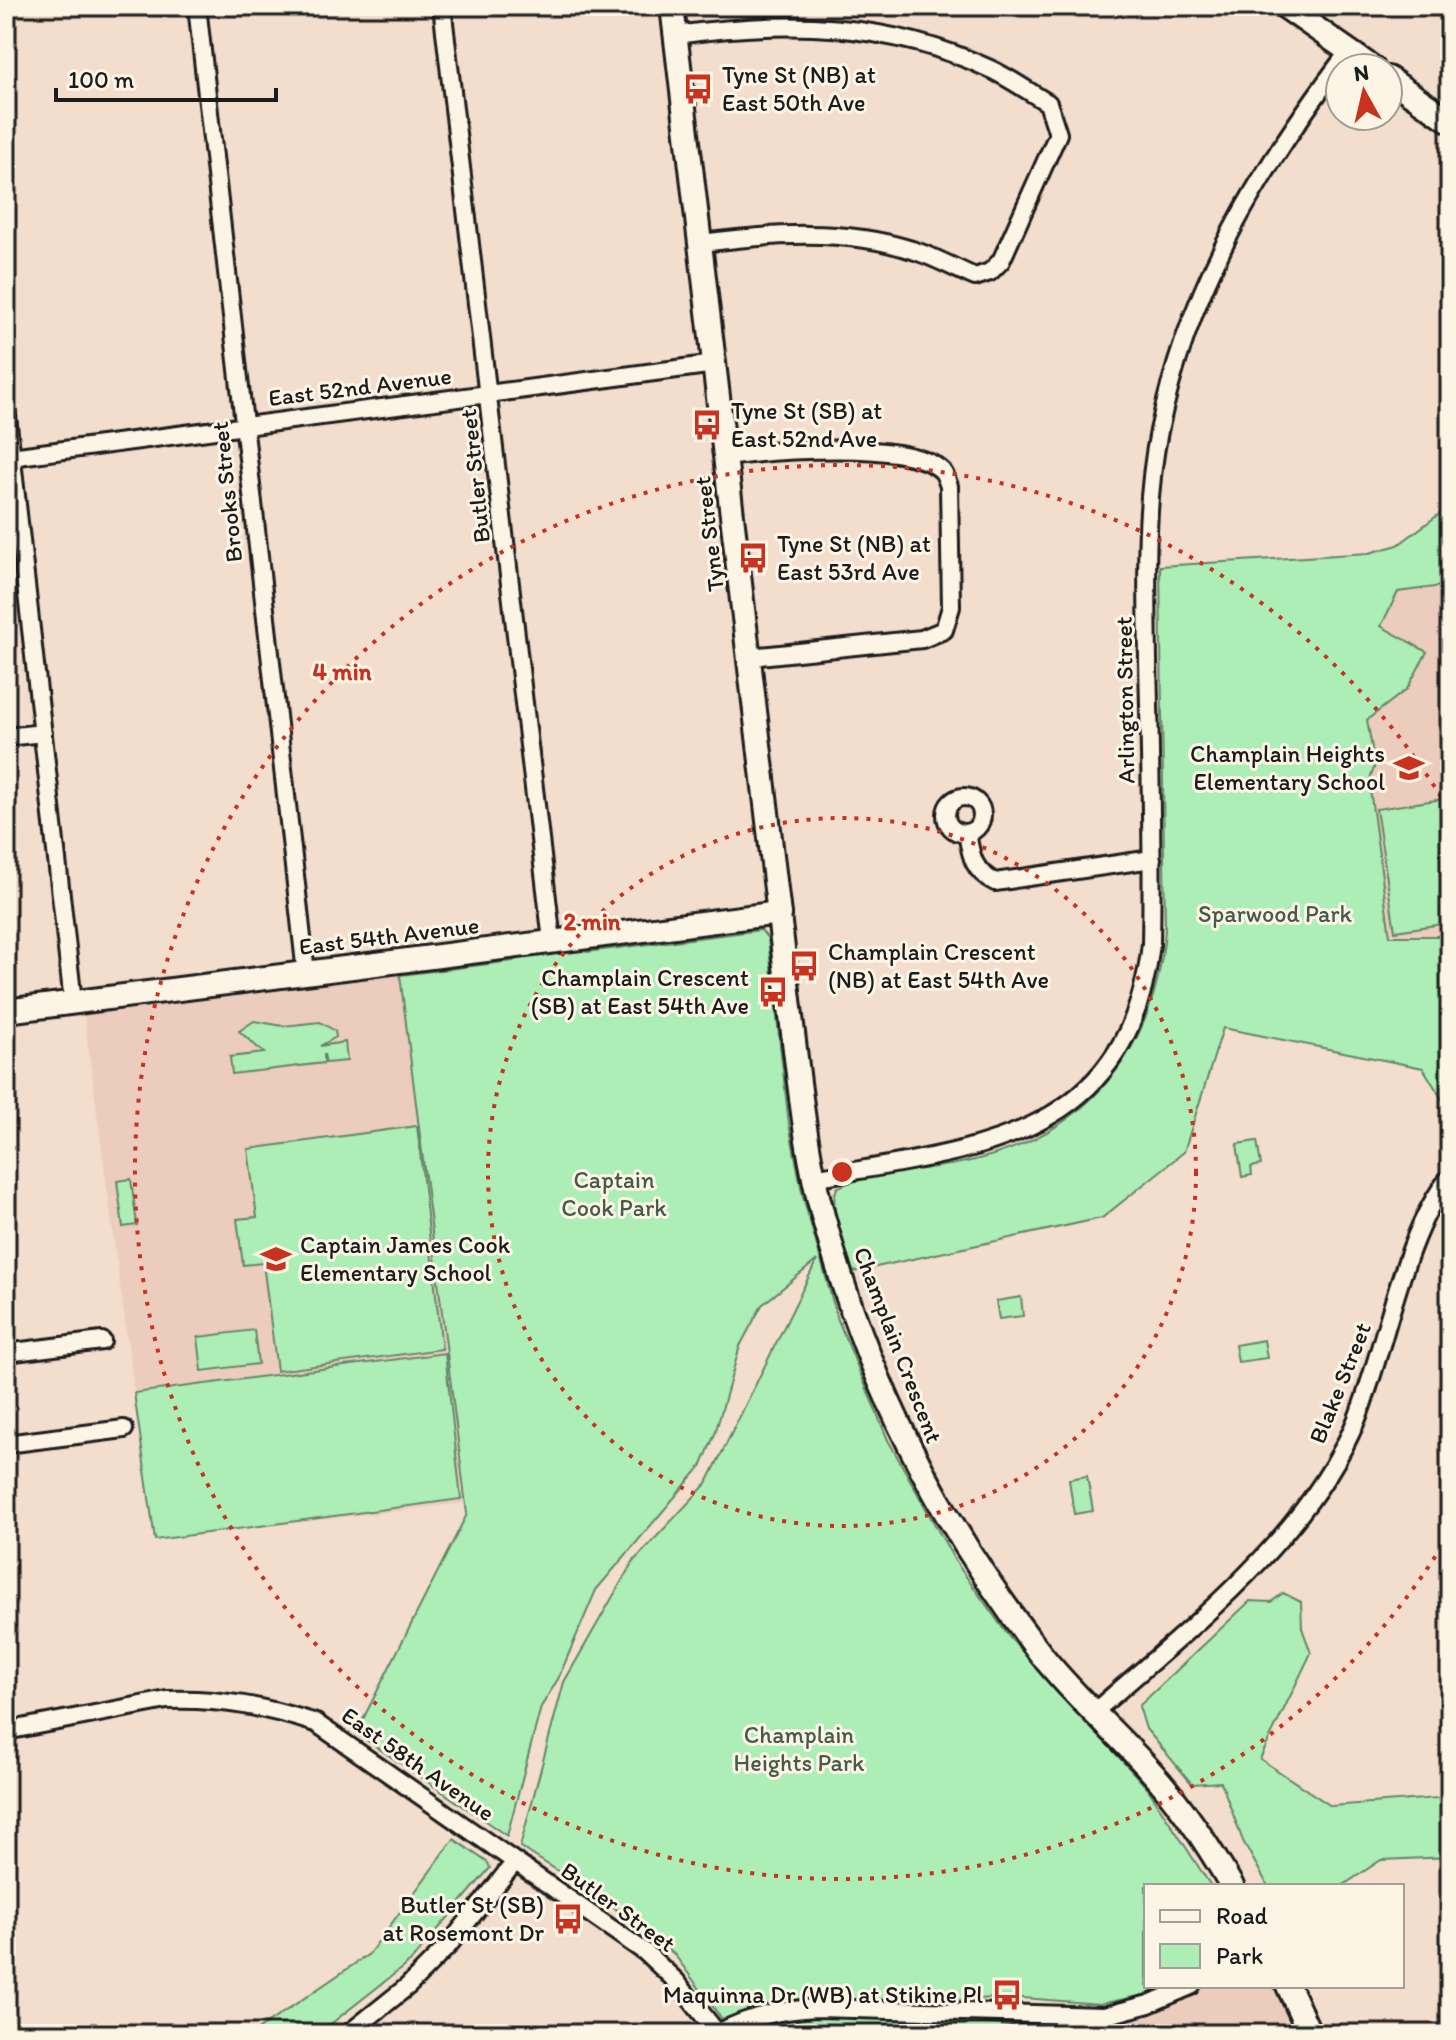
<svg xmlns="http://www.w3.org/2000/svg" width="1456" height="2040" font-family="Itim,sans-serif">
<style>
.built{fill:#ecccbc}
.green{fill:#adeeb6;stroke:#648569;stroke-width:2}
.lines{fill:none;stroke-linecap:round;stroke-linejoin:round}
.street-casing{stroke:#1c1c1c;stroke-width:22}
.secondary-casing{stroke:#1c1c1c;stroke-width:28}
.street{stroke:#fcf5e5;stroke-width:16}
.secondary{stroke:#fcf5e5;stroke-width:22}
.ring{fill:none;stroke:#c8321e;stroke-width:4;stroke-dasharray:4 8}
.labels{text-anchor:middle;stroke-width:6;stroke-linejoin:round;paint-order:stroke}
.poi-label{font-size:24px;fill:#1c1c1c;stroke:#fcf5e5;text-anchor:start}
.street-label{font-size:24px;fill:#1c1c1c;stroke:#fcf5e5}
.park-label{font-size:24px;fill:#485b4a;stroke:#fcf5e5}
.centre{fill:#c8321e;stroke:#fcf5e5;stroke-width:4}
.ring-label{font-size:24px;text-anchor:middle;font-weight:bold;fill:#c8321e;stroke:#fcf5e5;stroke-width:6;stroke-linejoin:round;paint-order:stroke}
</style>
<rect width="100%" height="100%" fill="#f3ddcd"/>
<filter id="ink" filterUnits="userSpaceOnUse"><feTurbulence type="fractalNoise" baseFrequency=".0125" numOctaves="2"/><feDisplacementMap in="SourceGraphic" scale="16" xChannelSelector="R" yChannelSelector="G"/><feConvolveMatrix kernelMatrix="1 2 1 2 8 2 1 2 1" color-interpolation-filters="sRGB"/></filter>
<g filter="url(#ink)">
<path class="built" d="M1450,585V936H1390L1344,600Z
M400,975L464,1503L154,1539L84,1015Z
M1203,1986H1273L1296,2034H1112L1121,2019L1170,2003Z"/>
<path class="green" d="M1450,506V585L1398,592L1381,626L1427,652L1407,689L1367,720L1375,765L1369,782L1390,936H1450V1112L1423,1068L1223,1028L1184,1152L1102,1218L853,1272C847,1250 827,1209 837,1188C859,1175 927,1169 956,1164C1081,1141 1155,1057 1165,930L1160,566L1369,553L1398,545Z
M1450,798V923L1395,931L1376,809Z
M761,930L768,939L789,1124L803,1197L838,1320L888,1440L955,1561L1010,1638L1148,1789L1211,1886H1146V1986H1166L1149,1994L1100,2004L1010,1997L933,2002L786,2001L785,2017L948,2019L1017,2027L1061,2025L1071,2028L1075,2034H733L674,1954L604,1900L520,1847L564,1682L632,1563L707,1483L817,1260L762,1305L740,1346L715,1434L702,1465L596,1590L558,1679L541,1707L507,1836L356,1733L467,1514L400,975L513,961L519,956L579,948L587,952Z
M254,1021L283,1026L320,1022L335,1031L336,1037L320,1046L345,1042L347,1061L326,1063L324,1054V1063L232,1074L230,1057L264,1053L239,1031Z
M417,1126L442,1349L277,1371L263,1263L243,1265L237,1219L257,1217L248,1149Z
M1257,1141L1261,1165L1251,1167L1252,1175L1242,1177L1237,1144Z
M131,1179L137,1225L123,1227L117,1181Z
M1021,1297L1023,1316L999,1319L996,1301Z
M254,1330L258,1364L202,1371L198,1337Z
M1264,1340L1267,1358L1238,1362L1235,1345Z
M445,1353L461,1499L155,1540L134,1393Z
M1087,1476L1093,1511L1074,1514L1069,1479Z
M1283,1593L1301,1602L1302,1628L1311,1653L1260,1759L1331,1806L1450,1797V1857L1381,1860L1342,1886H1268L1243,1841L1221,1782L1192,1784L1146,1729L1139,1706L1250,1601L1271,1602Z
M454,1839L488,1863L490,1868L412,1960L318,2034H245L253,2033L369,1954Z"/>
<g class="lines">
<g class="street-casing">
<path id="street" d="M197,6L306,973
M442,6L552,941
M676,35C786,20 887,21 990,69C1010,78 1029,92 1048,103L1058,134L1001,261L990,272L975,277C954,268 933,256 912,250C844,228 770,234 701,243
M6,407L73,1002
M11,457L715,364
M726,457C770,451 908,439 941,470C945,473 947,481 949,486L951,607L944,630L922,639L750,657
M6,737L43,733
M946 815a18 18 0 1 1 36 0a18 18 0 1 1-36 0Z
M967,833C971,856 973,871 995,882L1152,859
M814,1178C973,1149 1128,1142 1151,944C1153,850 1150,755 1148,660C1147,585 1144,505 1159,431C1190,283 1259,170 1349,51
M6,1353L102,1341
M6,1444L124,1429
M1093,1713C1186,1631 1308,1537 1356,1421C1385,1351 1403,1232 1450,1177
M6,1731L167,1700C221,1698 265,1707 316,1723L645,1952L676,1981L718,2034
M1104,2016L1105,2034
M718,2033C751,2016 780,2010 817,2008L1104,2016L1149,2004L1191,1986
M348,2034L408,1986L448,1946L514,1863"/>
</g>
<g class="secondary-casing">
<path id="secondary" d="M672,6L792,1025C800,1089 806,1154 823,1216C866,1378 938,1520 1040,1653C1072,1694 1112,1729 1148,1768C1180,1802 1208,1845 1232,1886
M1284,6L1373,68
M1388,78L1450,121
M6,1011L779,913
M1288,1986L1310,2034"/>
</g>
<use href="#street" class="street"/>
<use href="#secondary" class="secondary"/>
</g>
</g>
<g class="ring">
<circle cx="842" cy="1172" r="354"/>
<path d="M1448 1536A707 707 0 1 1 1448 808"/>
</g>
<defs>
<g id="bus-bare" transform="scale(2.4)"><path d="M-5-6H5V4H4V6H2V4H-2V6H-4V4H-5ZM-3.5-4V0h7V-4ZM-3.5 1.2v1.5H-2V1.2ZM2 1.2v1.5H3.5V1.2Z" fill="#c8321e" stroke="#fcf5e5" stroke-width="2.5" paint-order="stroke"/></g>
<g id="school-bare" transform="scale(2.4)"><path d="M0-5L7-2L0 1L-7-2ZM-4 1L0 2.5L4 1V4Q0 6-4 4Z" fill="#c8321e" stroke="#fcf5e5" stroke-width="2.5" paint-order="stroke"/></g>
</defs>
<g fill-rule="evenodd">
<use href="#bus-bare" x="698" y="89"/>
<use href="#bus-bare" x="707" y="425"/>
<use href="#bus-bare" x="753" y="558"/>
<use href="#school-bare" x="1409" y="768"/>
<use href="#bus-bare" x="804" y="966"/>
<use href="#bus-bare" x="773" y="992"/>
<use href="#school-bare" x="276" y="1259"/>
<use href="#bus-bare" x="568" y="1919"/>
<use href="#bus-bare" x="1007" y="1995"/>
</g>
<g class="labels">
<g class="poi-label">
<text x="722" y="83">Tyne St (NB) at<tspan x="722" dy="28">East 50th Ave</tspan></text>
<text x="731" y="419">Tyne St (SB) at<tspan x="731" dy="28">East 52nd Ave</tspan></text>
<text x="777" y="552">Tyne St (NB) at<tspan x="777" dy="28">East 53rd Ave</tspan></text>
<text x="1385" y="762" text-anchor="end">Champlain Heights<tspan x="1385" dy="28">Elementary School</tspan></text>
<text x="828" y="960">Champlain Crescent<tspan x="828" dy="28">(NB) at East 54th Ave</tspan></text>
<text x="749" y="986" text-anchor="end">Champlain Crescent<tspan x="749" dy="28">(SB) at East 54th Ave</tspan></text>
<text x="300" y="1253">Captain James Cook<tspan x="300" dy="28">Elementary School</tspan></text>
<text x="544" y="1913" text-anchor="end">Butler St (SB)<tspan x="544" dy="28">at Rosemont Dr</tspan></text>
<text x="983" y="2003" text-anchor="end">Maquinna Dr (WB) at Stikine Pl</text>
</g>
<g class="street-label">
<text transform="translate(360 387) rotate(-7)" y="8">East 52nd Avenue</text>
<text transform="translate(475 476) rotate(-96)" y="8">Butler Street</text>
<text transform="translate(227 492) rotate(-96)" y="8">Brooks Street</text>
<text transform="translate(709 534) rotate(-97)" y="8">Tyne Street</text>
<text transform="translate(1125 700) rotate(-91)" y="8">Arlington Street</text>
<text transform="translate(389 936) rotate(-7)" y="8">East 54th Avenue</text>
<text transform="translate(898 1345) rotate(69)" y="8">Champlain Crescent</text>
<text transform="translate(1340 1383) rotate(-68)" y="8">Blake Street</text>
<text transform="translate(418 1764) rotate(35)" y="8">East 58th Avenue</text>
<text transform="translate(618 1907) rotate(36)" y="8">Butler Street</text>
</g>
<g class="park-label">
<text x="1275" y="922">Sparwood Park</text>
<text x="614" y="1188">Captain<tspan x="614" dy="28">Cook Park</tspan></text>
<text x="799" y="1743">Champlain<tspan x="799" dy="28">Heights Park</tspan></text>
</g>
</g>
<circle cx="842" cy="1172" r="12" class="centre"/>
<g class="ring-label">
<text x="342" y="680">4 min</text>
<text x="592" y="930">2 min</text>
</g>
<rect width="1456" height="2040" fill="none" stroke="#fcf5e5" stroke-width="32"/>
<rect x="16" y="16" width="1424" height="2008" fill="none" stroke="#1c1c1c" stroke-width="3" filter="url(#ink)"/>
<rect x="1144" y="1884" width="260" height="104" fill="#fcf5e5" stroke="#a29e95" stroke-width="2"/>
<rect x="1160" y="1910" width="40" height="12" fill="#fcf5e5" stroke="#a29e95" stroke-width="2"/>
<text x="1216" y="1924" font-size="24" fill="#1c1c1c">Road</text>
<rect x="1160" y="1944" width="40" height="24" fill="#adeeb6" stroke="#a29e95" stroke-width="2"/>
<text x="1216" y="1964" font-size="24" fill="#1c1c1c">Park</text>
<g transform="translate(1364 92) rotate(352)"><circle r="38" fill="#fcf5e5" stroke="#a29e95" stroke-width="2"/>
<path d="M0-6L14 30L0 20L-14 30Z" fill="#c8321e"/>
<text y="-12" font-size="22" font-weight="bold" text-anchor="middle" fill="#1c1c1c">N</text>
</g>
<path d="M56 88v12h220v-12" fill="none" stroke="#1c1c1c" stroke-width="4"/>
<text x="68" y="88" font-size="24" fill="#1c1c1c" stroke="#fcf5e5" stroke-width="6" paint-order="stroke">100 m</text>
</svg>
